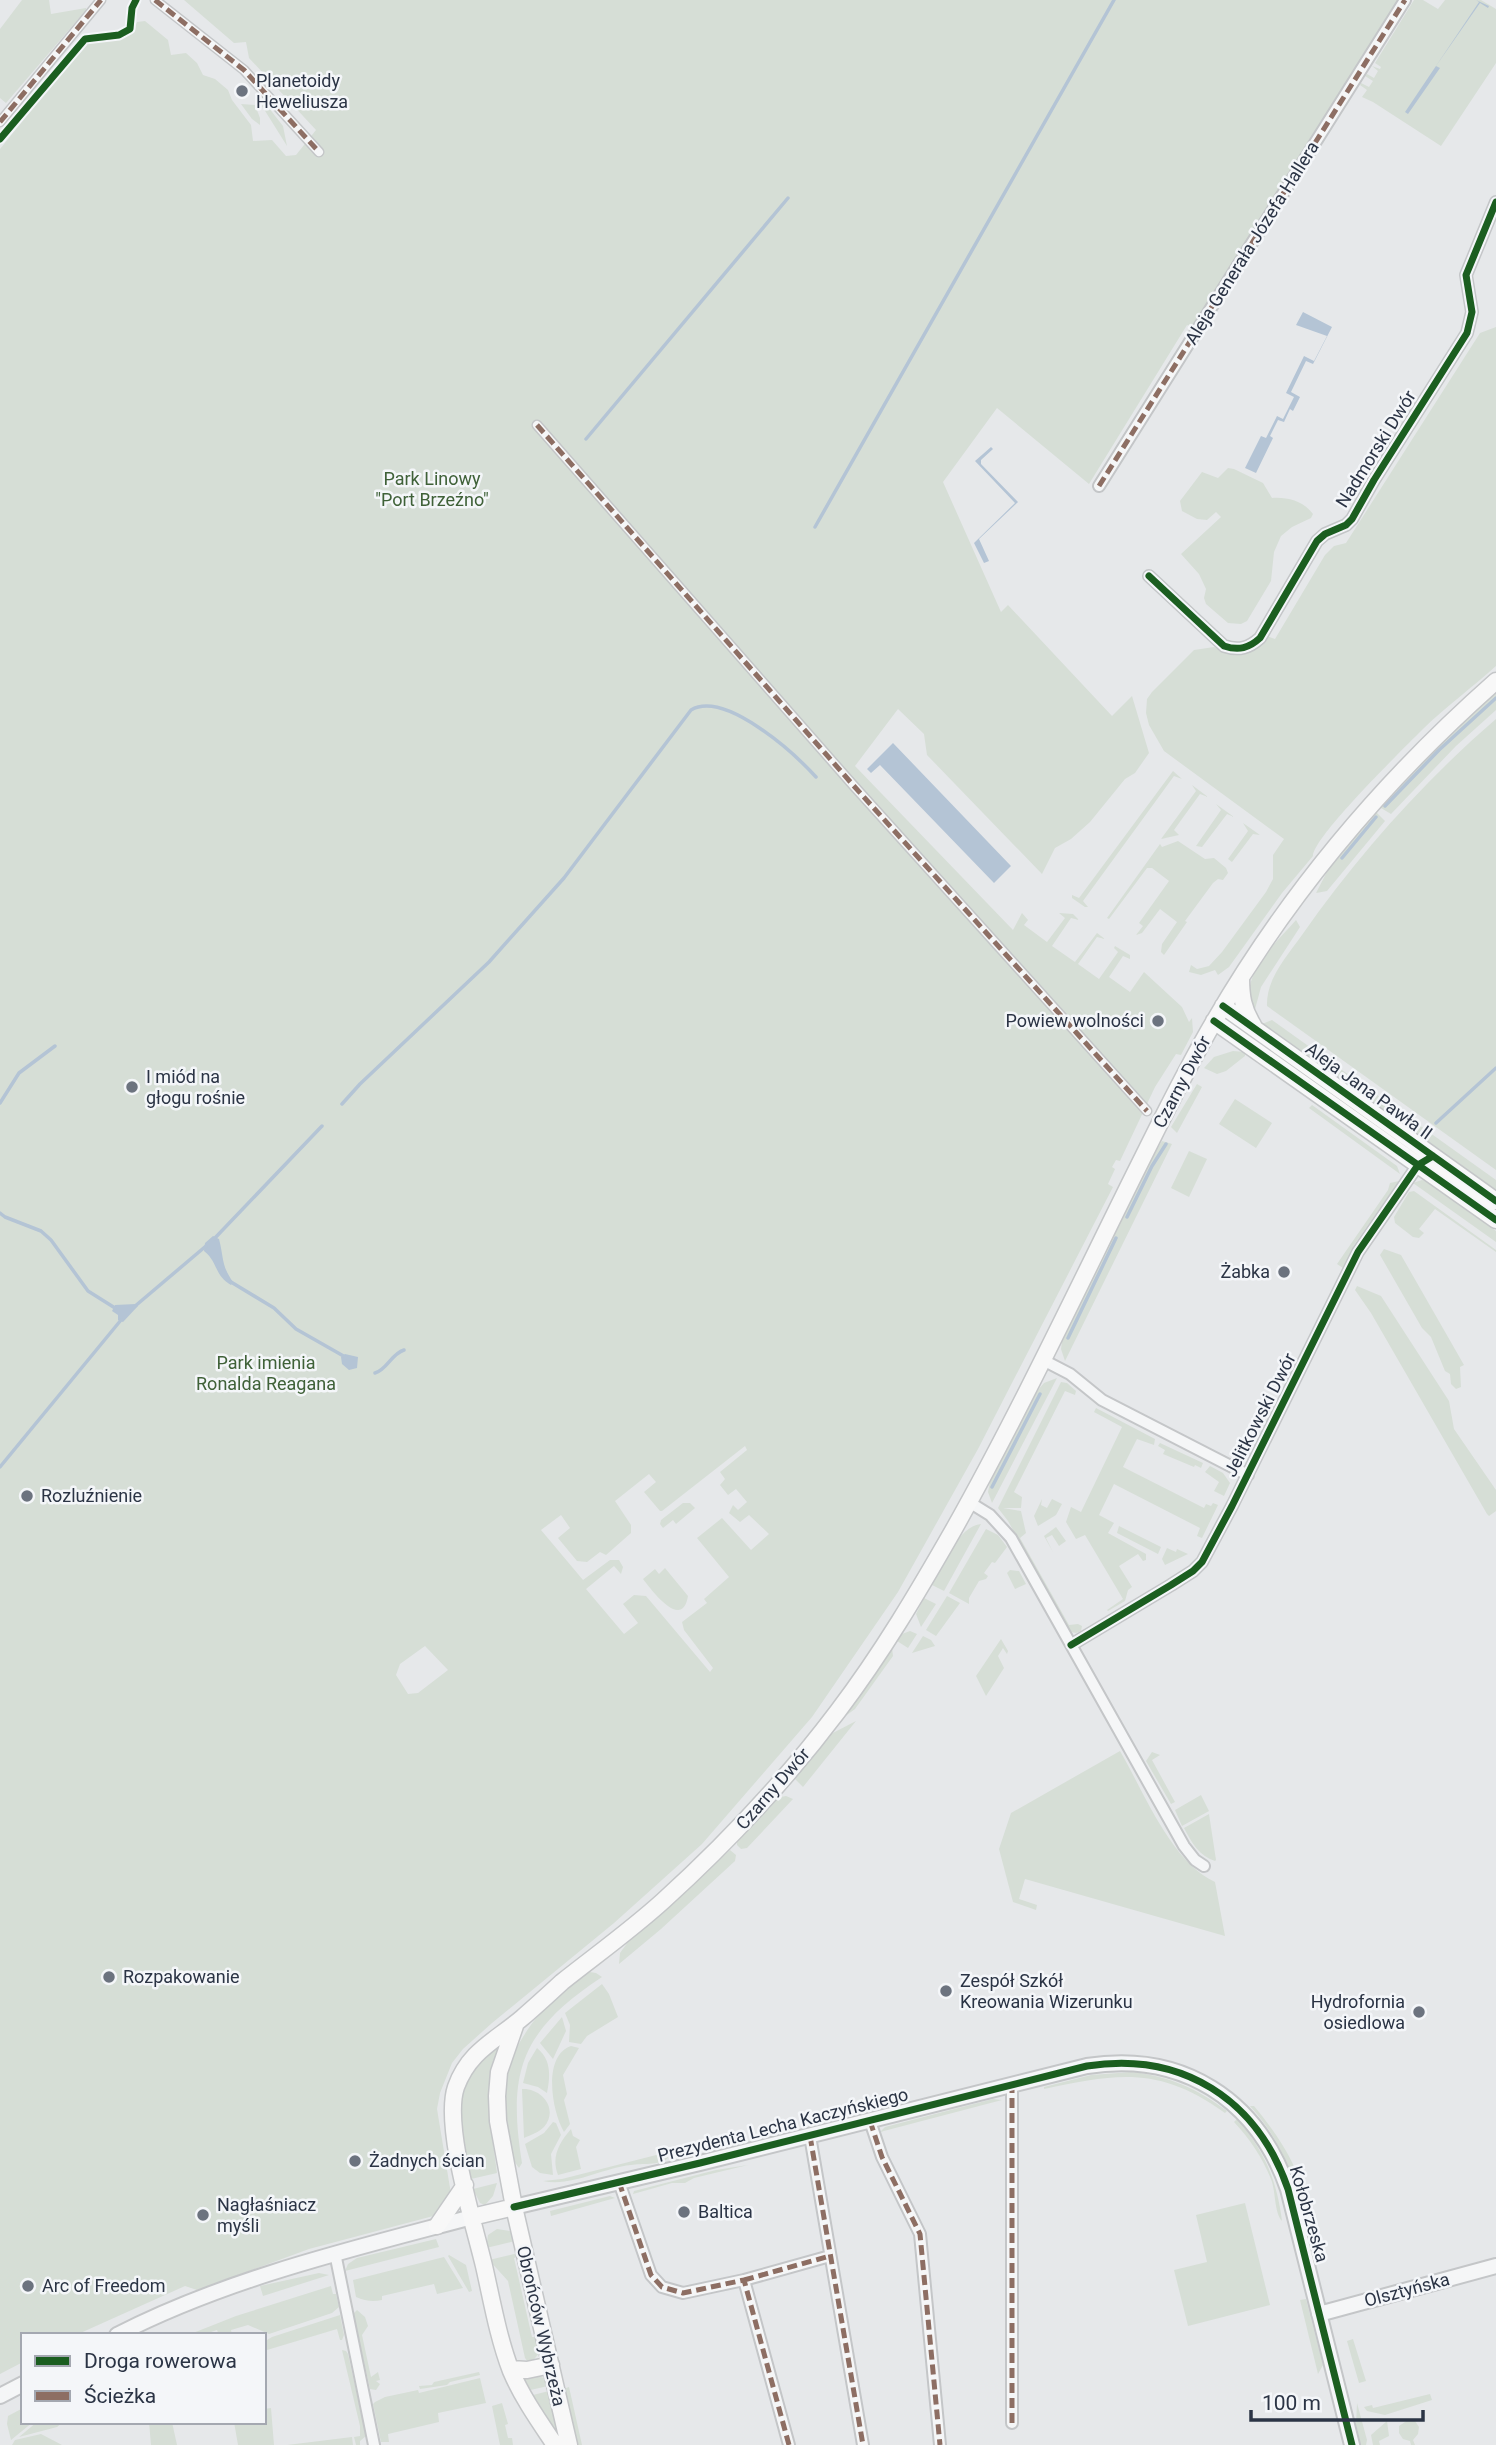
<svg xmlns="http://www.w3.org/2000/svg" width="1496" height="2445" font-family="Roboto,sans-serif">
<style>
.green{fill:#d6ded6;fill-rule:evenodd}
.water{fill:#b4c4d5}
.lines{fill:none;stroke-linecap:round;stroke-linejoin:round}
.stream{stroke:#b4c4d5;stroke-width:3.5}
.pedestrian-casing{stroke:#c4c6c8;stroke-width:11}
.minor-casing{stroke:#c4c6c8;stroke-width:14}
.tertiary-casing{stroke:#c4c6c8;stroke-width:18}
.secondary-casing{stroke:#c4c6c8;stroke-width:19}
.pedestrian{stroke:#f5f6f7;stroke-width:8}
.minor{stroke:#f5f6f7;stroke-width:10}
.tertiary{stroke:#f5f6f7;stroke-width:14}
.secondary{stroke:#f8f8f8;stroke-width:16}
.quiet{stroke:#8d6e63;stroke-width:5;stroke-dasharray:10 5;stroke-linecap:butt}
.cycleway-casing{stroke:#f4f6f9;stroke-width:11}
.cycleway{stroke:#1b5e20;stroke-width:7}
.poi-dot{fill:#6c737f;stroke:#f4f6f9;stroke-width:2.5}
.labels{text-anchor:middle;stroke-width:5;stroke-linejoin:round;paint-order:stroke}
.poi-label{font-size:18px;fill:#2b3445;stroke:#f4f6f9;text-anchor:start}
.street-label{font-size:18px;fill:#2b3445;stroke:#f4f6f9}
.park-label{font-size:18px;fill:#3f6138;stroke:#f4f6f9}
</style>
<rect width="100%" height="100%" fill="#e6e8ea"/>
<path class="green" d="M22,0H49L51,14L86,8V10L6,103L0,98V29Z
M184,0H1400L1192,327L1187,325L1089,484L997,408L943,482L1001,612L1008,605L1112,716L1132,696L1149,753L1135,773L1125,779L1090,822L1071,839L1055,848L1042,874L927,755L924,734L898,709L855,766L1013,930L1022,913L1028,920L1024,925L1047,942L1065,918L1059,913L1073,914L1079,920L1071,918L1052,946L1075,962L1097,933L1105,939L1097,937L1078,964L1099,979L1118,952L1114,948L1115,946L1130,955V959L1123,956L1109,977L1130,992L1144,972L1182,1007L1189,1022L1192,1018L1193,1032L1181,1055L1176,1054L1155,1087L1120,1161L1116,1160L1112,1167L1115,1169L1108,1184L1113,1187L978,1449L898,1592L812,1717L702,1844L614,1923L492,2023L463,2049L452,2063L440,2093L437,2109L451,2194L437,2215L309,2249L197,2290L185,2286L76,2335H23V2362L0,2374V149L84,45C102,36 131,45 137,22L145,21L168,40L171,55L186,53L197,63L203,75L215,79L228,90L232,100L251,125L253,141L272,140L286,156L296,155L316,130L249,58L246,42L234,43ZM745,1446L747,1450L720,1472L725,1479L720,1485L728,1495L736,1489L747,1502L738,1510L733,1505L729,1513L740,1522L749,1515L769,1534L751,1550L722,1518L697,1538L729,1577L704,1599L707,1603L682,1622L684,1630L713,1668L710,1672L646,1596L634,1595L623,1604L638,1623L624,1634L586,1589L614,1566L621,1574L623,1567L619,1560H610L583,1580L541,1530L561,1515L570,1528L558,1538L577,1561L587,1562L600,1552L606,1555L631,1533V1525L615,1501L649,1474L656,1482L644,1492L660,1511H662ZM425,1646L448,1670L418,1693L408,1694L396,1675L400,1664Z
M1414,0H1423L1438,9L1445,0H1481L1496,9V63L1441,146L1373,102L1362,97L1367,90L1360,85L1361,83L1369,87L1373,81L1365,76L1367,74L1374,78L1378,71L1372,66L1380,69L1381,67L1375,63Z
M265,103L283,126L287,146L262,106Z
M241,104L255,105L260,118V125L252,119Z
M1496,327V666C1472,688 1445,707 1422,730C1403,749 1314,836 1313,856L1282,893L1229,967L1218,975L1215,970L1201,975L1189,972L1191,965L1197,969L1209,966L1222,952L1266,892L1273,879V855L1284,839L1164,751L1149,725L1146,713L1147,699L1152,692L1194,650L1214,647L1229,654L1242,655L1254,649L1267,636L1275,639L1325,555L1334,546L1346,543L1480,333Z
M1228,468L1234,469L1263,483L1272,498C1288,497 1303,501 1313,514L1311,518L1292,527L1281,536L1274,552L1271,581L1247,621L1241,624L1228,623L1206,604L1204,598L1206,589L1199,574L1181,554L1221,517L1216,512L1207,520L1197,519L1182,511L1180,501L1202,472L1218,478Z
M1496,693V710L1456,746L1391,814L1381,808V805C1417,765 1456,728 1496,693Z
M1496,719V1170L1267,1006C1266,979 1287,956 1302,935C1358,855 1423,782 1496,719Z
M1173,771L1182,779L1174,776L1083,901L1088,907H1085L1072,898V895L1079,898Z
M1192,785L1208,797L1200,794L1174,830L1179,835L1161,839L1196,791Z
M1216,804L1234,817L1227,814L1202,847L1196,846L1221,810Z
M1373,813H1377L1385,821L1327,891L1316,893L1330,866Z
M1243,823L1260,835L1253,834L1232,862L1228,859L1248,831Z
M1178,841L1205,859L1214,858L1226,868L1228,873L1223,880L1218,879L1213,883L1185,921L1187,922L1164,955L1161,952L1162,944L1177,922L1160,909L1142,933L1136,935L1143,926L1139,923L1169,881L1152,868H1147L1109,919L1107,918L1160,844L1162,847Z
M1296,920L1300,927L1261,987L1254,1013C1235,979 1275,944 1296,920Z
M1272,1020L1496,1180V1192L1262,1024Z
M1233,1051L1245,1052V1056L1226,1071L1217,1074L1204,1068L1214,1057Z
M1197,1084L1202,1087L1177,1133L1171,1127Z
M1235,1099L1272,1123L1256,1148L1219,1124Z
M1312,1105L1397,1166L1400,1174L1309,1108Z
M1162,1141L1172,1144L1065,1361L1061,1349L1063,1334L1143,1172Z
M1189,1151L1207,1159L1189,1197L1171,1188Z
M1422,1180L1427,1181L1496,1231V1242L1413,1183Z
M1399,1181L1354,1245L1343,1268L1337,1264L1388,1190L1390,1183Z
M1414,1191L1496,1250V1252L1435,1209L1419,1229L1424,1233L1419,1238L1413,1237L1395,1223L1394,1217L1409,1192Z
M1384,1249L1401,1255L1464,1365L1460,1367L1461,1387L1456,1389L1451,1384L1450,1374L1445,1371L1431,1337L1422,1328L1380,1255Z
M1357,1286L1381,1296L1449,1401L1454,1429L1496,1490V1511L1489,1516L1487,1514L1371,1313L1355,1290Z
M1057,1378L992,1503L988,1492L990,1482L1033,1396L1044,1383Z
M1061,1382L1067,1383L1076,1391L1075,1395L1065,1391L1014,1492L1022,1497L1021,1508H1003L1021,1511L1026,1533L1020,1538L1069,1625L1078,1624L1082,1626L1081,1631L1076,1633L1071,1632L1067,1627L1008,1521L998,1508Z
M1096,1408L1155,1439L1154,1445L1137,1439L1123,1467L1204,1508L1206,1504L1211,1506L1213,1503L1218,1505L1202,1538L1197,1536L1200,1528L1114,1484L1099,1515L1114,1523L1108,1533L1146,1554V1560L1143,1561L1138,1554L1119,1566L1132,1587L1128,1590L1125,1601L1108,1611L1107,1610L1123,1599L1085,1535L1076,1539L1066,1522L1071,1507L1081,1512L1122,1427L1094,1412Z
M1160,1443L1203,1463L1201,1468L1195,1465L1194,1467L1163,1454L1165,1450L1158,1446Z
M1210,1466L1223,1473L1230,1483L1224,1496L1214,1491L1219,1482L1205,1472Z
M1042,1499L1041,1505L1047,1508L1052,1499L1062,1504L1056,1515L1038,1526L1034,1516Z
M683,1503H690L695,1508L676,1524L673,1520L663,1528L660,1524L661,1520Z
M981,1524L944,1591L932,1585C943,1566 958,1526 981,1524Z
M1119,1526L1161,1547L1158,1554L1117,1533Z
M1056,1527L1066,1541L1059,1546L1052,1535L1046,1538L1053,1552L1044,1536Z
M986,1529L998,1535L1007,1547L995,1563L992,1562L984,1573L988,1576L986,1579L979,1581L969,1598V1604L949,1593Z
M1167,1548L1176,1552L1177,1549L1188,1554L1165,1565L1162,1559Z
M665,1568L688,1596C682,1632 650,1588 643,1579L655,1569L659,1574Z
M1010,1570L1019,1571L1026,1584L1015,1589L1007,1573Z
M947,1596L960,1603L936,1636L926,1630Z
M924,1598L936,1604L921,1627L916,1614Z
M910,1631L917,1634L908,1648L897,1641L902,1634Z
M923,1636L931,1640L935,1646L912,1653Z
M1001,1639L1008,1651L1007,1654L1003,1648L998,1656L1004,1668L986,1696L976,1676Z
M892,1648L893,1656L855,1709L840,1720Z
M856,1721L803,1787L795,1779L798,1772L829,1735Z
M1120,1751C1144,1792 1171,1862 1215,1882L1225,1936L1025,1879L1019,1899L1037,1905L1036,1910L1013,1902L999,1849L1011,1813Z
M1152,1752L1160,1755L1152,1760L1175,1802L1171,1804L1146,1761Z
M1201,1795L1209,1811L1182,1826L1175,1810Z
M786,1796L793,1799L747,1848L741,1849L737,1845V1840L775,1798Z
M1209,1814L1216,1860L1215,1861C1199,1856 1192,1843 1184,1828Z
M730,1850L736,1855L735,1861L661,1929L619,1964L620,1953L628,1942Z
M590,1972L596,1973L602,1977C522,2030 507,2070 522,2163L519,2168C508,2154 507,2140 506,2122C505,2112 503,2100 504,2090C506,2046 552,1991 590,1972Z
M602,1984L609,1994L618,2017L587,2036L581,2044L569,2042L570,2025L565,2013Z
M562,2017L566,2031L553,2059L540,2043Z
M497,2042L501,2045C482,2085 492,2132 497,2173L471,2179C456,2117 450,2090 497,2042Z
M571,2046L579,2048L563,2075L567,2094L564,2100L570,2124L564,2132C552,2112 542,2056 571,2046Z
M537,2048C552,2060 550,2077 547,2093L538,2087L523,2083L528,2063Z
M1132,2072C1169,2076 1198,2089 1227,2111L1225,2113C1160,2066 1118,2073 1044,2089V2087L1091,2075Z
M522,2089C542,2088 559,2109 544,2127C539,2132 531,2135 524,2138Z
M993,2099L1002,2100L880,2132L885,2127Z
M1250,2106H1254C1277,2134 1302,2169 1305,2206C1288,2167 1280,2139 1250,2106Z
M1237,2119C1264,2150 1277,2180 1282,2221C1274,2212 1276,2192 1271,2179C1262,2157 1250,2139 1234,2122Z
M553,2122L556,2123L561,2135L551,2154L553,2175L540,2173L532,2167L525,2144L544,2133Z
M571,2129L573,2136L580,2140L576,2147L581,2169L558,2175C551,2157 559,2143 571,2129Z
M668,2152V2158C659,2166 642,2163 631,2165C602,2168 572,2187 543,2181L562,2179Z
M748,2165L694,2178L685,2183H672L633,2194L634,2191L716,2170Z
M497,2183L493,2196L485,2205L480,2203L473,2189Z
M610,2196L615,2198L551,2216L550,2211Z
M1245,2203L1270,2305L1188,2326L1174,2270L1207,2262L1196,2215Z
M497,2229L510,2231L515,2241L486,2248L488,2235Z
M436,2239L439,2247L345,2271L348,2264L357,2258Z
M518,2253L519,2256L514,2258L532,2337H538L540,2352L531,2363L528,2362L525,2358L508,2281L489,2260Z
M449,2255L466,2265L472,2291L469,2292L448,2256Z
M444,2257L463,2288L437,2294L434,2284L382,2296V2300C373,2302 365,2301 356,2297L353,2280Z
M319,2273L329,2275L263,2296L260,2286Z
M331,2286L333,2294H336L339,2307L332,2313L269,2334L248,2325L231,2330L232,2335H219L217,2330L202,2335H188L236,2316Z
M1306,2299L1323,2365L1318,2374L1300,2300Z
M357,2310L365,2317L368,2326L362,2335L371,2377L378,2372L380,2380L376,2381L380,2384L376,2390L370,2389L355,2321L354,2313Z
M340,2315L344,2335L342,2340H340L337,2329L267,2350L266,2349L267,2340L272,2337Z
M1353,2339L1366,2381L1359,2383L1347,2341Z
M342,2350L346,2351L348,2354L366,2436L360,2441V2445H356L354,2437L360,2436V2426Z
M479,2372L480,2375L450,2382L447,2385L420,2389L419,2386L432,2385L434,2382Z
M540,2376L545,2379L548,2386L526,2391L520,2377Z
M480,2378L486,2403L438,2413L439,2422L388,2434L389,2442H381L373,2404L375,2402L385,2397L418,2390L419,2393Z
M569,2387L582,2445H576L563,2389Z
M549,2391L561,2445L529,2396Z
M1430,2394L1432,2400L1385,2415L1367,2411L1364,2407L1372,2405L1373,2408Z
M502,2403L508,2424L505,2425L508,2438H512L513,2445H500L492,2406Z
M1357,2403L1367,2440L1366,2445H1361L1356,2425Z
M23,2408V2422H33L11,2440L7,2424L8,2416Z
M271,2408L274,2445H238L234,2422H264V2409Z
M1408,2420L1415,2421L1419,2427L1418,2434L1413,2440L1415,2445H1411L1410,2441L1403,2439L1399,2433V2426Z
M1387,2421L1389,2436L1379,2441L1380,2445H1373L1371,2435Z
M37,2422H63L57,2427L19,2437Z
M149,2422H172L177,2445H151Z
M41,2434L62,2445H12L15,2440Z
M352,2437L353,2445H287Z"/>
<path class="water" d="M1476,0L1489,6L1488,8L1480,3L1436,66L1440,68L1408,114L1405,112L1479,2Z
M1303,312L1332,327L1313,364L1306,361L1291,392L1300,397L1293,411L1290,409L1284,422L1278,420L1270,436L1273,438L1256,473L1245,468L1261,436L1266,438L1277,416L1283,419L1294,397L1286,393L1304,356L1314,361L1327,336L1296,325Z
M991,447L993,449L981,460V464L1018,502L979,539L989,561L984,563L974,543L1015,503L975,461Z
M893,743L1011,866L994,883L880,765L871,773L867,769Z
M213,1236L219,1239C224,1258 221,1265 233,1282L231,1285C214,1275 218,1262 204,1251L205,1243Z
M136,1304L138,1306L123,1322L118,1320V1315L112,1311L115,1305Z
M345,1354L358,1357L357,1368L349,1370L342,1364L341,1357Z"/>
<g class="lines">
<path class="stream" d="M586,439L788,198
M815,527L1114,0
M1385,806L1439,750L1496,698
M1342,858L1376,817
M0,1103L19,1073L55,1046
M342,1104L360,1084L489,962L564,878L691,710C725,690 794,753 816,777
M1436,1123L1496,1068
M0,1213L5,1217L41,1231L51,1240L88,1291L115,1308
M1127,1217L1152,1166L1166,1144
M214,1239L322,1126
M231,1282L274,1308L296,1329L347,1358
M134,1307L206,1246
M1068,1338L1116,1238
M375,1373C387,1370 391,1354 404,1350
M0,1467L121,1320
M992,1487L1040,1394"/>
<g class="pedestrian-casing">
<path id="pedestrian" d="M155,0L244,70L319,152
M0,122L101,0
M537,425L853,785L1147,1111"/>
</g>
<g class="minor-casing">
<path id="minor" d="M1099,486L1405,0
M1149,576L1224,646C1239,651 1249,648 1260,638L1317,541L1325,534L1346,525L1352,519L1374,480L1467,333L1472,312L1466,275L1496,202
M1043,1360L1070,1374L1102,1400L1248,1475
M969,1502L990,1515L1011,1538L1184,1846L1195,1860L1204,1866
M1071,1645L1171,1585L1193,1571L1202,1562L1232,1506L1358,1252L1418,1165L1422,1162
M870,2121L882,2157L920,2234L940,2445
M810,2136L863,2445
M619,2182L651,2275L662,2287L683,2293L744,2280L789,2445
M335,2253L374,2445
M744,2280L830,2256
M1012,2423V2084"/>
</g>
<g class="tertiary-casing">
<path id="tertiary" d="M514,2207L700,2163L1087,2066C1182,2051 1257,2099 1288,2189L1352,2445
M1319,2314L1496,2266
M117,2335C228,2278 352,2249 472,2217
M0,2396L23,2384"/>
</g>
<g class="secondary-casing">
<path id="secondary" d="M1241,978C1241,996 1243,1009 1253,1025
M1223,1006L1496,1201
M1214,1021L1496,1220
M516,2023L499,2072L497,2096L498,2121L514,2207L569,2445
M472,2217L514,2207
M437,2226L465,2185
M511,2369L527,2370L551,2365
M555,2445C539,2421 522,2397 511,2371C498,2337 492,2301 484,2266C474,2224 443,2125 456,2087C469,2051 495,2041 522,2018C536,2006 549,1994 562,1982C596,1955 631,1930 663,1901C727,1843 786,1780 838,1711C882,1653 918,1592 954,1529C1019,1413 1076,1292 1135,1173C1161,1121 1186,1069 1215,1020C1290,891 1385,779 1496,681"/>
</g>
<use href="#pedestrian" class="pedestrian"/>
<use href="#minor" class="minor"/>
<use href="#tertiary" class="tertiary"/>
<use href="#secondary" class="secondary"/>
<path class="quiet" d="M155,0L244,70L319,152
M0,122L101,0
M537,425L853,785L1147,1111
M1099,486L1405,0
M870,2121L882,2157L920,2234L940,2445
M810,2136L863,2445
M619,2182L651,2275L662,2287L683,2293L744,2280L789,2445
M744,2280L830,2256
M1012,2423V2084"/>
<g class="cycleway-casing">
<path id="cycleway" d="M0,139L85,39L119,35L130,29L132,8L136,0
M1149,576L1224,646C1239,651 1249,648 1260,638L1317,541L1325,534L1346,525L1352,519L1374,480L1467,333L1472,312L1466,275L1496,202
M1223,1006L1496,1201
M1214,1021L1496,1220
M1071,1645L1171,1585L1193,1571L1202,1562L1232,1506L1358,1252L1418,1165L1433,1156
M514,2207L700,2163L1087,2066C1182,2051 1257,2099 1288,2189L1352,2445"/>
</g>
<use href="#cycleway" class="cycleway"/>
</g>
<g class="poi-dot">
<circle cx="242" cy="91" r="7"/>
<circle cx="1158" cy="1021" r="7"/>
<circle cx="132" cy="1087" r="7"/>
<circle cx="1284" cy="1272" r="7"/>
<circle cx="27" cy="1496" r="7"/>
<circle cx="109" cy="1977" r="7"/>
<circle cx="946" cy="1991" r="7"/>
<circle cx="1419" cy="2012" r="7"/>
<circle cx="355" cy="2161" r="7"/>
<circle cx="684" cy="2212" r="7"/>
<circle cx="203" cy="2215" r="7"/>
<circle cx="28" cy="2286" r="7"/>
</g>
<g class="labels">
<g class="poi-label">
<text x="256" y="87">Planetoidy<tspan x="256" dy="21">Heweliusza</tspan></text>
<text x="1144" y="1027" text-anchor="end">Powiew wolności</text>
<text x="146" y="1083">I miód na<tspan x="146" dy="21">głogu rośnie</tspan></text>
<text x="1270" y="1278" text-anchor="end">Żabka</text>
<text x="41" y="1502">Rozluźnienie</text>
<text x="123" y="1983">Rozpakowanie</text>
<text x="960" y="1987">Zespół Szkół<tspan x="960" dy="21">Kreowania Wizerunku</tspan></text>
<text x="1405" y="2008" text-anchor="end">Hydrofornia<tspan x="1405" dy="21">osiedlowa</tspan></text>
<text x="369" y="2167">Żadnych ścian</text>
<text x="217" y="2211">Nagłaśniacz<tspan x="217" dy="21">myśli</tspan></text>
<text x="698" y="2218">Baltica</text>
<text x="42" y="2292">Arc of Freedom</text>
</g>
<g class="street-label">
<text transform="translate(1252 243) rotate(-58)" y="6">Aleja Generała Józefa Hallera</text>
<text transform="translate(1376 449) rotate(-58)" y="6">Nadmorski Dwór</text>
<text transform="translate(1182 1082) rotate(-62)" y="6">Czarny Dwór</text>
<text transform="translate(1369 1091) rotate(36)" y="6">Aleja Jana Pawła II</text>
<text transform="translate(1260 1415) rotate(-63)" y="6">Jelitkowski Dwór</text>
<text transform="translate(773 1789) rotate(-49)" y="6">Czarny Dwór</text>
<text transform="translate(783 2125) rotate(-14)" y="6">Prezydenta Lecha Kaczyńskiego</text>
<text transform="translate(1309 2214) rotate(74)" y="6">Kołobrzeska</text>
<text transform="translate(1407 2290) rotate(-15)" y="6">Olsztyńska</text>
<text transform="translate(541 2326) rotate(77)" y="6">Obrońców Wybrzeża</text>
</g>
<g class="park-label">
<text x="432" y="485">Park Linowy<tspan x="432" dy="21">"Port Brzeźno"</tspan></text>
<text x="266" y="1369">Park imienia<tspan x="266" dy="21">Ronalda Reagana</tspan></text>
</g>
</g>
<rect x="21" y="2333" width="245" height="91" fill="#f4f6f9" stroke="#a4a8b1" stroke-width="2"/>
<rect x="35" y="2356" width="35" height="10" fill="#1b5e20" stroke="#a4a8b1" stroke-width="2"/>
<text x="84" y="2368" font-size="21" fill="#2b3445">Droga rowerowa</text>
<rect x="35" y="2391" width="35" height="10" fill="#8d6e63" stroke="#a4a8b1" stroke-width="2"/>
<text x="84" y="2403" font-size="21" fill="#2b3445">Ścieżka</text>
<path d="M1251 2410v10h172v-10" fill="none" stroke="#2b3445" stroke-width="3.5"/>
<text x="1262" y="2410" font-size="21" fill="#2b3445" stroke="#f4f6f9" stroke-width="5" paint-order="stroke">100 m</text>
</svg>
